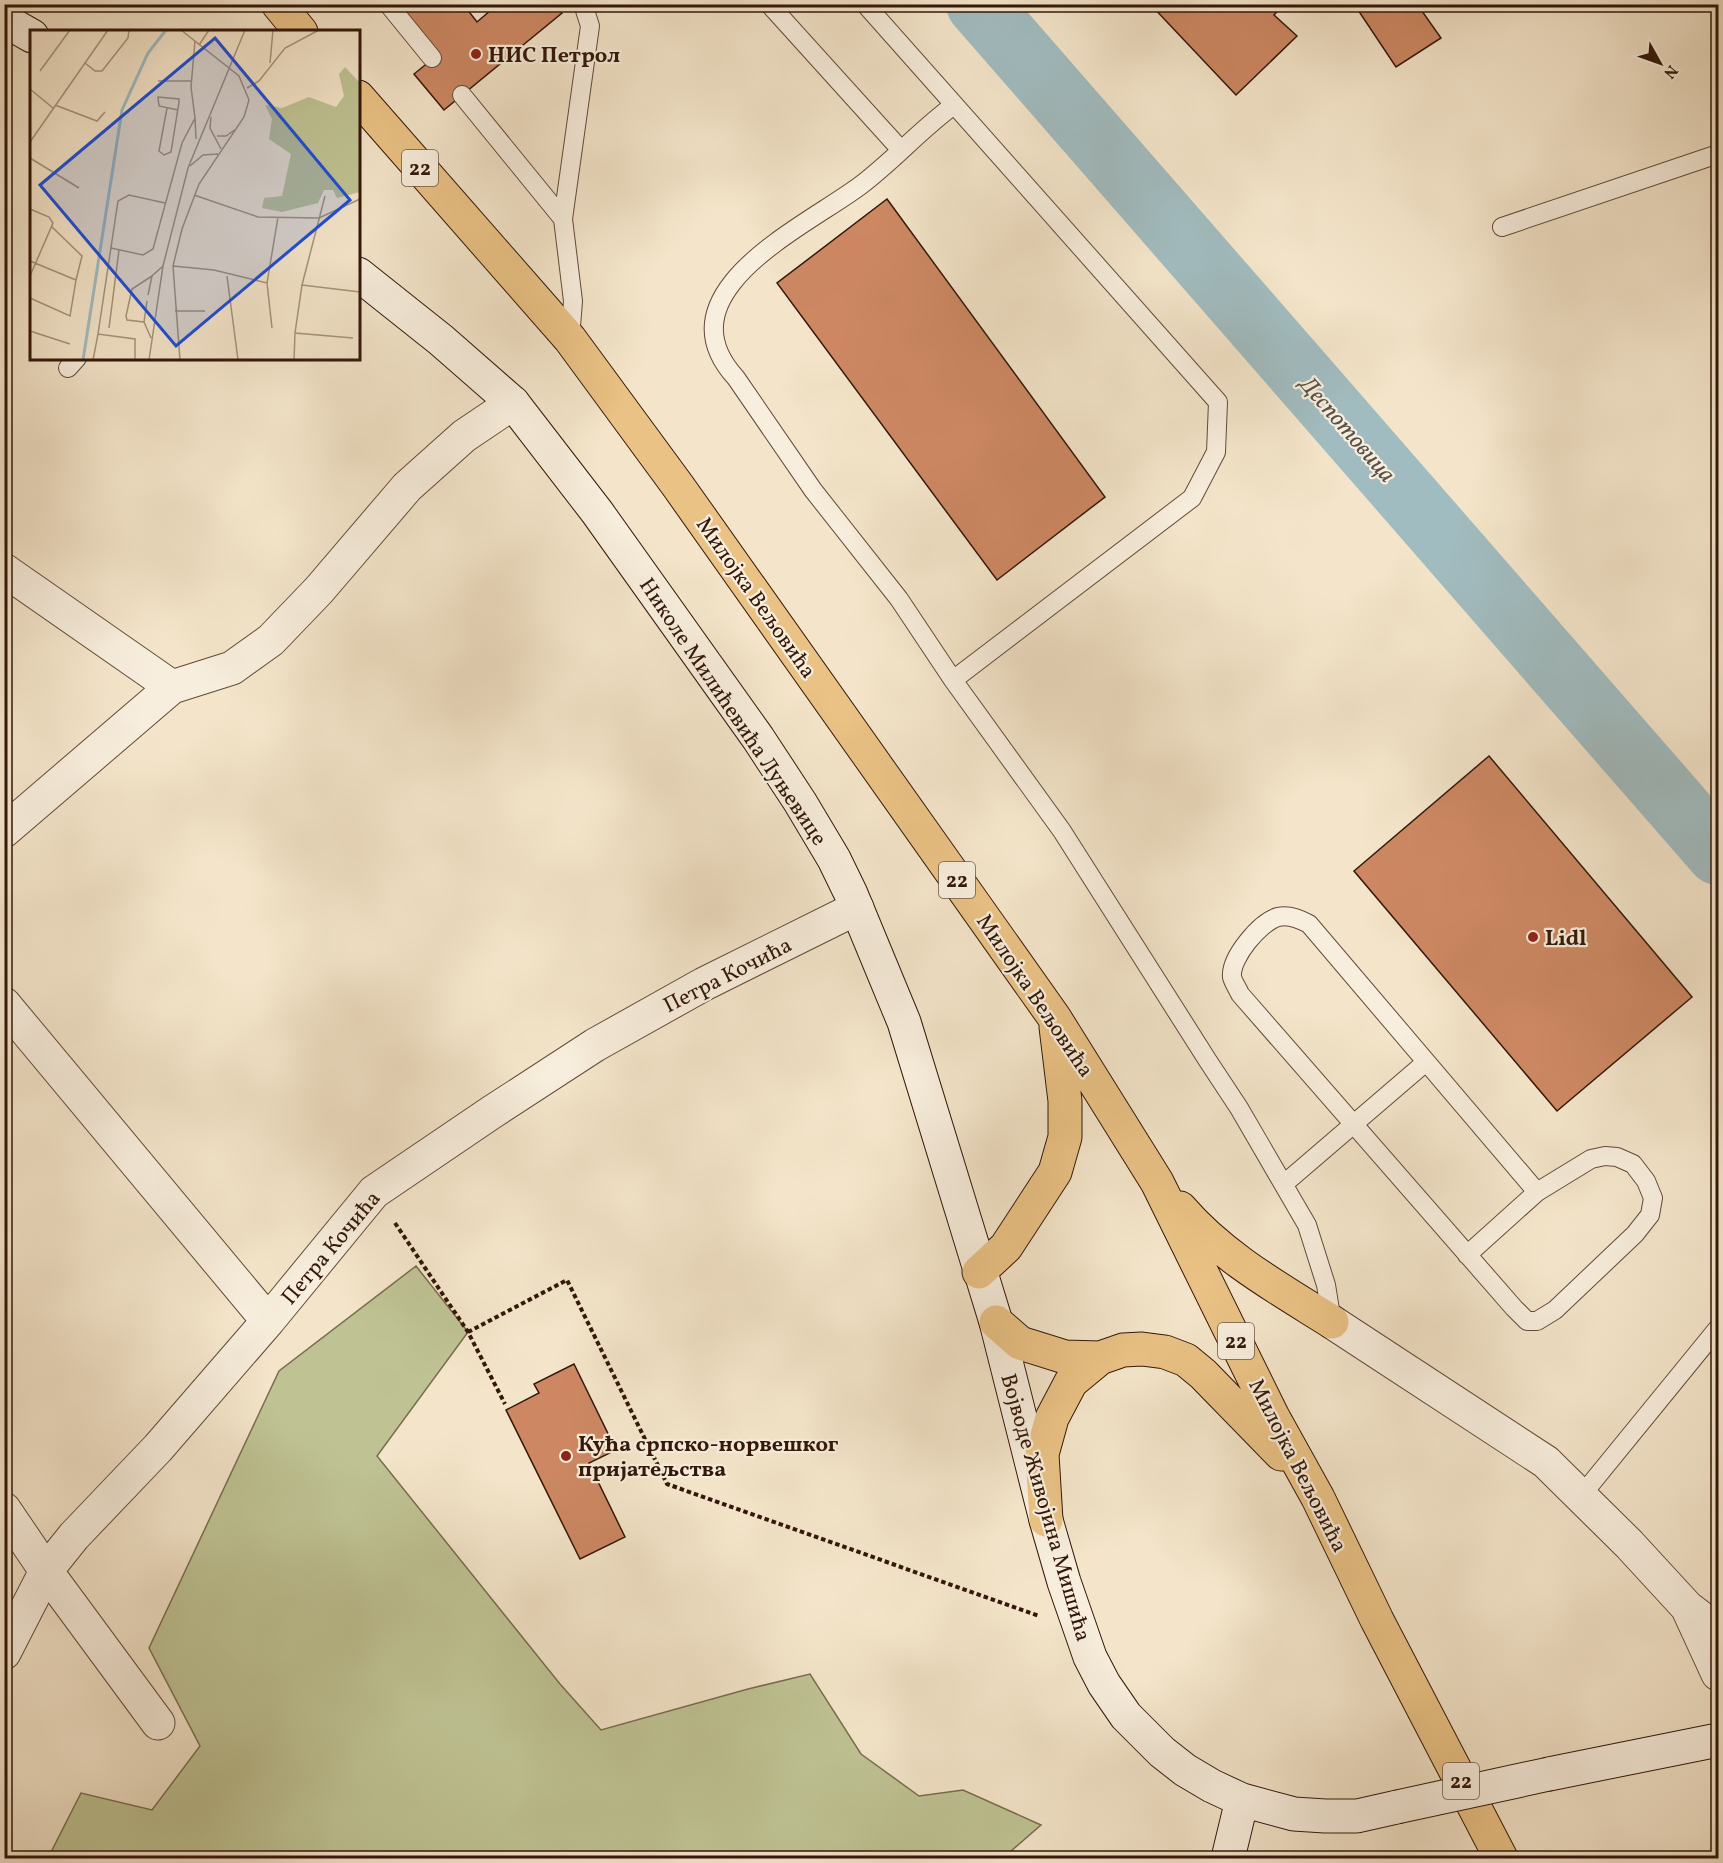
<svg xmlns="http://www.w3.org/2000/svg" width="1723" height="1863" font-family="Vollkorn,serif">
<style>
.green{fill:#bfc394;stroke:#786d4e;stroke-width:1.5}
.lines{fill:none;stroke-linecap:round;stroke-linejoin:round}
.river{stroke:#a1bcc0;stroke-width:64}
.building{fill:#cd8863;stroke:#321709;stroke-width:1.5}
.lane-casing{stroke:#624a39;stroke-width:20}
.street-casing{stroke:#624a39;stroke-width:35}
.secondary-casing{stroke:#321709;stroke-width:35}
.primary-casing{stroke:#321709;stroke-width:35}
.path{stroke:#321709;stroke-width:4;stroke-dasharray:4.5 3;stroke-linecap:butt}
.lane{stroke:#f8eedd;stroke-width:18}
.street{stroke:#f8eedd;stroke-width:33}
.secondary{stroke:#f8eedd;stroke-width:33}
.primary{stroke:#eac285;stroke-width:33}
.secondary-bridge-casing{stroke:#321709;stroke-width:35;stroke-linecap:butt}
.secondary-bridge{stroke:#f8eedd;stroke-width:33}
.poi-dot{fill:#8f2418;stroke:#f8eedd;stroke-width:2}
.labels{text-anchor:middle;stroke-width:4.5;stroke-linejoin:round;paint-order:stroke}
.shield{fill:#f8eedd;stroke:#6d5849;stroke-width:1.5}
.shield-label{font-size:21px;font-weight:bold;fill:#321709}
.poi-label{font-size:22px;font-weight:bold;fill:#321709;stroke:#f8eedd;text-anchor:start}
.street-label{font-size:22px;fill:#321709;stroke:#f8eedd}
.water-label{font-size:24px;font-style:italic;fill:#595149;stroke:#f8eedd}
.inset-river{fill:none;stroke:#a1bcc0;stroke-width:3}
.inset-road{fill:none;stroke:#a6937d;stroke-width:1.5}
.view{fill:#1d4ed8;fill-opacity:0.15;stroke:#1d4ed8;stroke-width:3}
.inset-edge{fill:none;stroke:#321709;stroke-width:3}
</style>
<rect width="100%" height="100%" fill="#f4e5ca"/>
<filter id="stains"><feTurbulence type="fractalNoise" baseFrequency=".00333" numOctaves="4"/><feColorMatrix values="0 0 0 0 .2 0 0 0 0 .09 0 0 0 0 .02 0 0 0 .5 -.17"/></filter>
<radialGradient id="worn" r=".72"><stop offset=".6" stop-color="#630" stop-opacity="0"/><stop offset="1" stop-color="#630" stop-opacity=".3"/></radialGradient>
<path class="green" d="M416,1266L468,1332L377,1456L560,1684L601,1730L748,1689L810,1674L861,1754L919,1796L963,1790L1041,1825L1003,1858H48L81,1793L152,1810L200,1746L149,1648L279,1371Z"/>
<g class="lines">
<path class="river" d="M978,4L1718,853"/>
</g>
<path class="building" d="M394,4H463L477,22L498,4H556L562,13L444,110L414,74L435,57Z
M1150,4H1284L1274,15L1297,36L1236,95Z
M1354,4H1417L1441,38L1396,67Z
M887,199L1105,497L997,580L777,283Z
M1489,756L1692,997L1557,1111L1354,871Z
M574,1364L616,1450L589,1463L625,1537L580,1559L506,1410L539,1393L534,1384Z"/>
<g class="lines">
<g class="lane-casing">
<path id="lane" d="M388,4L432,58
M769,4L901,150
M865,4L1218,402L1216,452L1192,498L953,680
M462,95L563,219L573,301L570,339
M954,105C921,129 894,160 861,185C807,226 658,292 736,378L813,490L899,599L953,680L1062,831L1208,1061L1239,1108L1307,1225L1326,1285L1332,1322
M563,219L590,26L583,4
M1502,227L1718,154
M68,368L77,358
M1285,1183L1426,1062
M1467,1255L1537,1192L1591,1159L1605,1156L1617,1157L1633,1164L1646,1181L1653,1198L1650,1215L1635,1234L1555,1310L1537,1321H1527L1514,1308L1240,994C1238,989 1233,982 1232,977C1230,958 1260,922 1278,917C1289,914 1300,919 1309,924L1537,1192
M1581,1496L1718,1328"/>
</g>
<g class="street-casing">
<path id="street" d="M4,570L172,687
M4,831L172,687L232,668L271,640L319,590L407,487L464,436L513,403
M4,1004L268,1321
M1332,1322L1546,1462L1629,1544L1687,1607L1718,1631
M4,1509L46,1571L158,1723
M1689,1611L1718,1674
M4,1653L46,1571L74,1536L158,1448L268,1321L374,1192L492,1112L595,1045L704,984L857,908"/>
</g>
<g class="secondary-casing">
<path id="secondary" d="M4,20L32,36
M358,274L441,340L513,403L597,512L758,738L800,802L834,859L851,894L904,1022L996,1322L1046,1520L1064,1582L1090,1657L1104,1684L1126,1716L1162,1752L1185,1770L1212,1786L1242,1800L1294,1814L1325,1816H1357L1397,1807
M1549,1774L1718,1740
M1228,1858L1242,1800"/>
</g>
<g class="primary-casing">
<path id="primary" d="M278,4L301,32
M358,97L570,339L678,486L1054,1017L1157,1182L1273,1417L1318,1498L1377,1620L1501,1858
M1180,1208C1222,1257 1278,1288 1332,1322
M979,1272L1006,1247L1055,1172L1065,1137V1101L1056,1027
M996,1322L1020,1343L1065,1357L1100,1358L1123,1350L1142,1349L1165,1352L1186,1360L1203,1374L1281,1454
M1046,1520L1042,1454L1052,1418L1071,1382L1100,1358"/>
</g>
<path class="path" d="M395,1223L468,1332L505,1404
M468,1332L567,1280L667,1484L1039,1616"/>
<use href="#lane" class="lane"/>
<use href="#street" class="street"/>
<use href="#secondary" class="secondary"/>
<use href="#primary" class="primary"/>
<g class="secondary-bridge-casing">
<path id="secondary-bridge" d="M1397,1807L1549,1774"/>
</g>
<use href="#secondary-bridge" class="secondary-bridge"/>
</g>
<g class="poi-dot">
<circle cx="476" cy="54" r="6"/>
<circle cx="1533" cy="937" r="6"/>
<circle cx="566" cy="1456" r="6"/>
</g>
<g class="labels">
<g class="shield">
<rect x="402" y="150" width="36" height="36" rx="4.5"/>
<rect x="939" y="862" width="36" height="36" rx="4.5"/>
<rect x="1218" y="1323" width="36" height="36" rx="4.5"/>
<rect x="1443" y="1763" width="36" height="36" rx="4.5"/>
</g>
<g class="shield-label">
<text x="420" y="175">22</text>
<text x="957" y="887">22</text>
<text x="1236" y="1348">22</text>
<text x="1461" y="1788">22</text>
</g>
<g class="poi-label">
<text x="488" y="62">НИС Петрол</text>
<text x="1545" y="945">Lidl</text>
<text x="578" y="1451">Кућа српско-норвешког<tspan x="578" dy="25">пријатељства</tspan></text>
</g>
<g class="street-label">
<text transform="translate(757 597) rotate(55)" y="8">Милојка Вељовића</text>
<text transform="translate(734 711) rotate(56)" y="8">Николе Милићевића Луњевице</text>
<text transform="translate(727 974) rotate(-27)" y="8">Петра Кочића</text>
<text transform="translate(1036 995) rotate(56)" y="8">Милојка Вељовића</text>
<text transform="translate(330 1247) rotate(-50)" y="8">Петра Кочића</text>
<text transform="translate(1299 1465) rotate(63)" y="8">Милојка Вељовића</text>
<text transform="translate(1047 1507) rotate(74)" y="8">Војводе Живојина Мишића</text>
</g>
<g class="water-label">
<text transform="translate(1348 429) rotate(49)" y="8">Деспотовица</text>
</g>
</g>
<g transform="translate(30 30)">
<rect width="330" height="330" fill="#f4e5ca"/>
<path d="M315,37L330,53V162L307,168L303,160H294L288,173L252,182L232,178L234,168L252,166L261,124L239,109L242,89L235,75L252,78L279,67L306,77L314,66L309,44Z" fill="#bfc394"/>
<path class="inset-river" d="M53,330L92,80L118,23L136,0"/>
<path class="inset-road" d="M169,15L179,0M55,33L65,41H72L98,8L99,0M240,33L243,0M10,41L40,0M128,51H162M217,58L229,51L255,18L289,0M0,59L23,78M25,75L67,91L75,82M137,78L129,121L134,125L141,122L149,72V69L128,67L129,76L148,80M181,87L180,98L191,119M165,88L166,109M187,106H196L206,99M0,112L78,0M0,128L49,158M160,136L173,125L188,124M164,165L228,187L289,188L330,169M295,166L272,255L265,303L323,308M0,179L19,187L23,193L0,246M22,197L52,226L46,250M81,218L113,225L123,219L152,113L165,88L161,57L165,11M0,231L46,250L40,286L0,268M143,236L184,240L237,253M197,246L208,330M272,255L330,262M118,265L122,246L133,236M117,271L114,292L121,308M145,281H175M114,292L97,290L96,286L102,259L122,246M79,298L89,220M242,298L237,253L248,187M0,301L40,314M68,304L88,171L99,165L135,173M63,330L68,304L105,309V330M119,330L133,236L158,138L215,0M150,330L143,236L152,199L169,154L214,87L219,70L209,46L151,0M264,330L265,303"/>
<path class="view" d="M185,8L320,170L146,316L10,155Z"/>
<rect width="330" height="330" class="inset-edge"/>
</g>
<rect width="1723" height="1863" fill="none" stroke="#f4e5ca" stroke-width="24"/>
<rect x="6" y="6" width="1711" height="1851" fill="none" stroke="#321709" stroke-width="3"/>
<rect x="12" y="12" width="1699" height="1839" fill="none" stroke="#321709" stroke-width="1.5"/>
<g transform="translate(1660 63) rotate(130)" stroke="#f8eedd" stroke-width="4.5" paint-order="stroke">
<path d="M0-4.5L10 22L0 15L-10 22Z" fill="#321709"/>
<text y="-9" font-size="16" font-weight="bold" text-anchor="middle" fill="#321709">N</text>
</g>
<rect width="100%" height="100%" filter="url(#stains)"/>
<rect width="100%" height="100%" fill="url(#worn)"/>
</svg>
